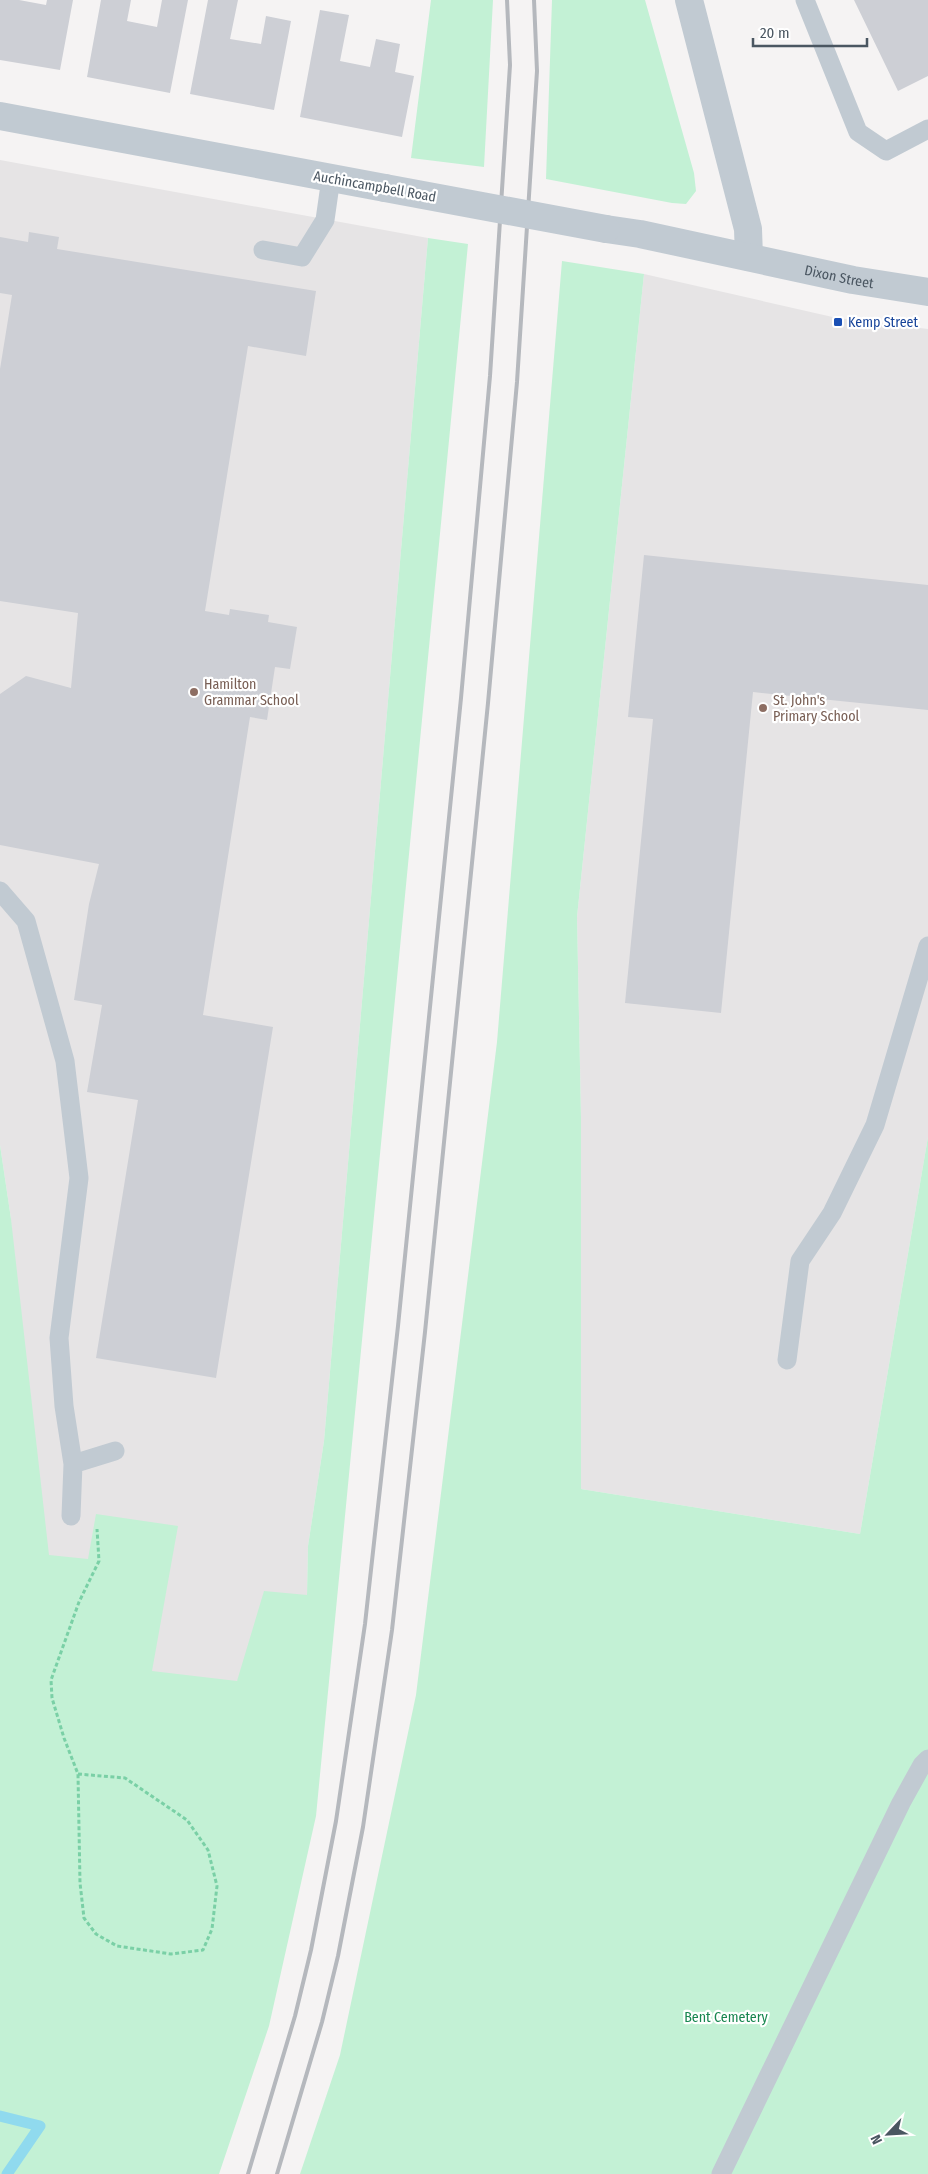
<svg xmlns="http://www.w3.org/2000/svg" width="928" height="2174" font-family="'Fira Sans Condensed',sans-serif">
<style>
.education{fill:#e6e4e5}
.green{fill:#c3f1d5}
.lines{fill:none;stroke-linecap:round;stroke-linejoin:round}
.stream{stroke:#90daee;stroke-width:11}
.building{fill:#cdcfd5}
.path{stroke:#7ad0a6;stroke-width:3;stroke-dasharray:4 2.5;stroke-linecap:butt}
.service{stroke:#c1cad2;stroke-width:19}
.tertiary{stroke:#c1cad2;stroke-width:28}
.rail{stroke:#b5b8bd;stroke-width:4}
.tertiary-bridge{stroke:#c1cad2;stroke-width:28}
.transit-dot{fill:#1a4fb4;stroke:#fff;stroke-width:2}
.education-dot{fill:#8d6e63;stroke:#fff;stroke-width:2}
.labels{text-anchor:middle;stroke-width:4.5;stroke-linejoin:round;paint-order:stroke}
.street-label{font-size:14px;fill:#4a5661;stroke:#fff}
.transit-label{font-size:14px;fill:#164399;stroke:#fff;text-anchor:start}
.education-label{font-size:14px;fill:#785e54;stroke:#fff;text-anchor:start}
.park-label{font-size:14px;fill:#17864f;stroke:#fff}
</style>
<rect width="100%" height="100%" fill="#f5f3f3"/>
<path class="education" d="M0,160L428,238L324,1441L308,1546L307,1596L237,1681L26,1962L11,1219L0,1145Z
M644,274L837,318L928,329V1137L860,1534L581,1489V1117L577,917Z"/>
<path class="green" d="M431,0H493L484,167L411,158Z
M552,0H645L694,173L696,191L686,204L672,203L546,179Z
M428,238L468,244L316,1816L269,2026L219,2174H0V1145L11,1219L49,1555L88,1559L96,1514L178,1526L152,1671L237,1681L264,1591L307,1595L308,1546L324,1441Z
M562,261L644,274L577,917L581,1117V1489L860,1534L928,1137V2174H300L340,2055L416,1695L497,1042Z"/>
<g class="lines">
<path class="stream" d="M0,2116L40,2126L7,2174"/>
</g>
<path class="building" d="M0,0H19L46,5L47,0H73L60,70L0,60Z
M101,0H131L127,21L157,27L162,0H188L170,93L87,77Z
M208,0H238L230,39L261,44L266,16L291,21L274,110L190,94Z
M854,0H928V76L898,91Z
M320,10L349,15L340,61L370,67L376,39L400,44L395,72L414,76L402,137L300,117Z
M29,232L59,237L57,249L316,291L306,356L248,346L205,611L229,615L230,609L269,615L268,622L297,627L290,669L275,667L267,720L250,717L203,1015L273,1027L216,1378L96,1358L138,1100L87,1092L102,1005L74,1000L89,904L99,864L0,845V694L26,676L71,688L78,613L0,601V369L12,295L0,293V237L28,242Z
M644,555L928,585V710L753,692L721,1013L625,1003L653,719L628,717Z"/>
<g class="lines">
<path class="path" d="M78,1774L125,1778L187,1820L208,1850L217,1886L212,1929L203,1950L171,1954L117,1946L96,1934L84,1918L80,1883L78,1774L64,1738L52,1698L51,1680L79,1602L99,1561L97,1529"/>
<path class="service" d="M805,0L858,132L886,151L928,129
M263,250L302,257L325,220L331,178
M0,891L26,921L65,1061L79,1178L59,1338L64,1406L73,1464L71,1516
M787,1360L800,1261L832,1213L875,1125L928,946
M73,1464L115,1451
M721,2174L901,1803L922,1765L928,1759"/>
<g class="tertiary">
<path d="M689,0L748,229L749,257"/>
<path d="M0,116L385,188"/>
<path id="s1" d="M606,229L640,234L853,280L928,292"/>
</g>
<path class="rail" d="M248,2174L295,2016L311,1950L336,1821L365,1624L398,1326L461,698L490,376L510,65L507,0
M277,2174L322,2022L338,1956L363,1827L392,1630L425,1332L488,703L517,382L537,71L534,0"/>
<path class="tertiary-bridge" d="M385,188L606,229"/>
</g>
<rect class="transit-dot" x="833" y="317" width="10" height="10" rx="2.5"/>
<g class="education-dot">
<circle cx="194" cy="692" r="5"/>
<circle cx="763" cy="708" r="5"/>
</g>
<g class="labels">
<g class="street-label">
<text transform="translate(375 186) rotate(10)" y="5">Auchincampbell Road</text>
<text dy="5" stroke="none"><textPath href="#s1" startOffset="238">Dixon Street</textPath></text>
</g>
<g class="transit-label">
<text x="848" y="327">Kemp Street</text>
</g>
<g class="education-label">
<text x="204" y="689">Hamilton<tspan x="204" dy="16">Grammar School</tspan></text>
<text x="773" y="705">St. John's<tspan x="773" dy="16">Primary School</tspan></text>
</g>
<g class="park-label">
<text x="726" y="2022">Bent Cemetery</text>
</g>
</g>
<g transform="translate(888 2134) rotate(245)" stroke="#ffffff" stroke-width="4" paint-order="stroke">
<path d="M0-4L9 19L0 12L-9 19Z" fill="#4a5661"/>
<text y="-8" font-size="14" font-weight="bold" text-anchor="middle" fill="#4a5661">N</text>
</g>
<path d="M753 38v8h114v-8" fill="none" stroke="#4a5661" stroke-width="2.5"/>
<text x="760" y="38" font-size="15" fill="#4a5661" stroke="#ffffff" stroke-width="4" paint-order="stroke">20 m</text>
</svg>
